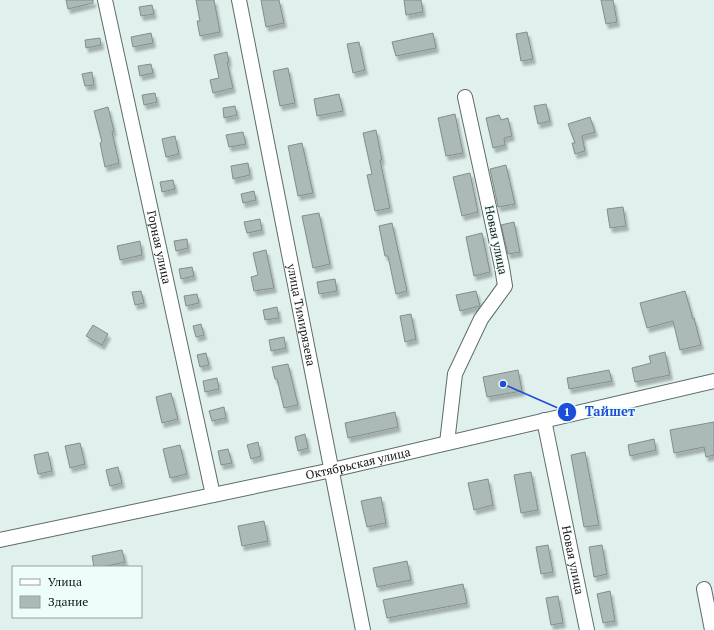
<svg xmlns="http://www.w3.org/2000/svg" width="714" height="630" font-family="'PT Serif',serif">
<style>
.building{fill:#abbab7;stroke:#818f8c;filter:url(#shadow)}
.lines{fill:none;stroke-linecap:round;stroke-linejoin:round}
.minor-casing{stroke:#5e6c69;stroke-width:16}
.minor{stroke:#fff;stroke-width:14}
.labels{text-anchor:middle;stroke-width:3;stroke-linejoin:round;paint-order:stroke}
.street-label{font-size:12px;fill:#111615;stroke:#edfdf9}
.leader{fill:none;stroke:#1d4ed8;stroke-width:1.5}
.callout-dot{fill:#1d4ed8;stroke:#edfdf9;stroke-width:1.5}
.mark-label{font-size:12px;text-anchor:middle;font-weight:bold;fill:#fff}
.callout-label{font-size:13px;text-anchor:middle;font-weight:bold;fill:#1d4ed8;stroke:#edfdf9;stroke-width:3;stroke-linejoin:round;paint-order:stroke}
</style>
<defs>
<filter id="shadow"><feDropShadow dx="2.5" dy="4.5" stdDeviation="1" flood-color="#0004"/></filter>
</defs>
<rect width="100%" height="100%" fill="#e0f0ec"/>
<path class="building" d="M66,0H93V3L68,9Z
M196,0H214L220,32L200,36L197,21H200Z
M261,0H279L284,23L266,27Z
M404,0H421L423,12L406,15Z
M601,0H613L617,22L606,24Z
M152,5L154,14L141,16L139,7Z
M527,32L533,59L521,61L516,34Z
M151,33L153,43L133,47L131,37Z
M433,33L436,48L396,56L392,42Z
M100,38L101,45L86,48L85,40Z
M359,42L365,70L353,73L347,44Z
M227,52L229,62H227L233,88L213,93L210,80L219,78L214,55Z
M151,64L153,73L140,76L138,66Z
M288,68L295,103L280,106L273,71Z
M92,72L94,85L85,86L82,74Z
M155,93L157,102L144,105L142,95Z
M339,94L343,111L317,116L314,99Z
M546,104L550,121L538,124L534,106Z
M235,106L237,115L224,118L223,108Z
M108,107L114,131L112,132L119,163L105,167L100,143L102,142L94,111Z
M455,114L463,153L446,156L438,118Z
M499,115L501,120L508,118L512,136L504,138L505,145L493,148L486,118Z
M590,117L595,132L582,136L585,151L575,154L572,143H575L568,124Z
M376,130L382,160H380L390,208L375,211L367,175L372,174L363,133Z
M243,132L246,144L229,147L226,135Z
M175,136L179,154L166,157L162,139Z
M302,143L313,193L298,196L288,146Z
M248,163L250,175L233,179L231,166Z
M506,165L515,204L498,207L490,169Z
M470,173L478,212L462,216L453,177Z
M173,180L175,189L162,192L160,182Z
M254,191L256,200L243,203L241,194Z
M623,207L626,226L610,228L607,209Z
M319,213L330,264L313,268L302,216Z
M260,219L262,230L247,233L244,222Z
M514,222L520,252L508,254L501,225Z
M392,223L407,291L396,294L388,256H385L379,226Z
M482,233L490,272L474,276L466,237Z
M187,239L188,248L176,251L174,241Z
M140,241L142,255L120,260L117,246Z
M266,250L274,288L254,291L251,277L258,275L253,253Z
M192,267L194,276L181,279L179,269Z
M335,279L337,291L319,294L317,282Z
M141,291L144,303L135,305L132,292Z
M476,291L480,306L460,311L456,295Z
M685,291L693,319L694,318L701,345L680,350L673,321L647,328L640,303Z
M197,294L199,303L186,306L184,296Z
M277,307L279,318L265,320L263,310Z
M411,314L416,339L405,342L400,316Z
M201,324L204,335L196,337L193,326Z
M93,325L108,334L102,345L86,336Z
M284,337L286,348L271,351L269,340Z
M665,352L670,375L635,382L632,368L651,363L649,356Z
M206,353L209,365L200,367L197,355Z
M288,364L298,405L284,408L277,379H275L272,367Z
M518,370L522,391L487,397L483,377Z
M609,370L612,381L569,389L567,378Z
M217,378L219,389L205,392L203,381Z
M171,393L178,419L162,423L156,397Z
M224,407L226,418L212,421L209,411Z
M395,412L398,427L348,438L345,423Z
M714,422V455L706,457L704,447L674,453L670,430Z
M305,434L308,448L298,451L295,437Z
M654,439L656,450L630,456L628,445Z
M258,442L261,456L251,459L247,445Z
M80,443L85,464L70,468L65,446Z
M180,445L187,474L170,478L163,449Z
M228,449L232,463L221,465L218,451Z
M48,452L52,471L38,474L34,455Z
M585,452L599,525L584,527L571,455Z
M118,467L122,483L110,486L106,470Z
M531,472L538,510L521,513L514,475Z
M488,479L493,505L474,510L468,483Z
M381,497L386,523L367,527L361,501Z
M264,521L268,541L242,546L238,526Z
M548,545L553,572L541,574L536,547Z
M602,545L607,574L594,577L589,547Z
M122,550L125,562L102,567H94L92,556Z
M407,561L411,580L377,587L373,568Z
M463,584L467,603L387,618L383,600Z
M610,591L615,621L603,623L597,594Z
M558,596L563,623L551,625L546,598Z"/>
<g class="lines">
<g class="minor-casing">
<g id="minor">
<path id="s1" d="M105,0L213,495"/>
<path id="s2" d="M239,0L363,630"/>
<path id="s3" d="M544,420L587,630"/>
<path d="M447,443L455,374L481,319L505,286L502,267L465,97"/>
<path id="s4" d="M0,540L332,470L714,381"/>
<path d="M704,589L712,630"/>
</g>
</g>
<use href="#minor" class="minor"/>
</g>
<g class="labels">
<g class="street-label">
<text transform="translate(496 240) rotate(78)" y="4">Новая улица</text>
<text dy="4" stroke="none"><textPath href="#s1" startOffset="253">Горная улица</textPath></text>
<text dy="4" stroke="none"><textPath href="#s2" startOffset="321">улица Тимирязева</textPath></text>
<text dy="4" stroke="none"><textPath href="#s4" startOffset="366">Октябрьская улица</textPath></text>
<text dy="4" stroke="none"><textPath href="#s3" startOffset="143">Новая улица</textPath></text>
</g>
</g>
<path class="leader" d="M503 384L567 412"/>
<g class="callout-dot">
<circle cx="503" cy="384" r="4"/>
<circle cx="567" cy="412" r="10"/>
</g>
<g class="mark-label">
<text x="567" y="416">1</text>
</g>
<g class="callout-label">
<text x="610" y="416">Тайшет</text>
</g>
<rect x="12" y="566" width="130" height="52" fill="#edfdf9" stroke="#95a19e"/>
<rect x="20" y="579" width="20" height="6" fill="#ffffff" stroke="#95a19e"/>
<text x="48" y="586" font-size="12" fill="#111615">Улица</text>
<rect x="20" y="596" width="20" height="12" fill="#abbab7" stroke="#95a19e"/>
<text x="48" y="606" font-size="12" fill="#111615">Здание</text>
</svg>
